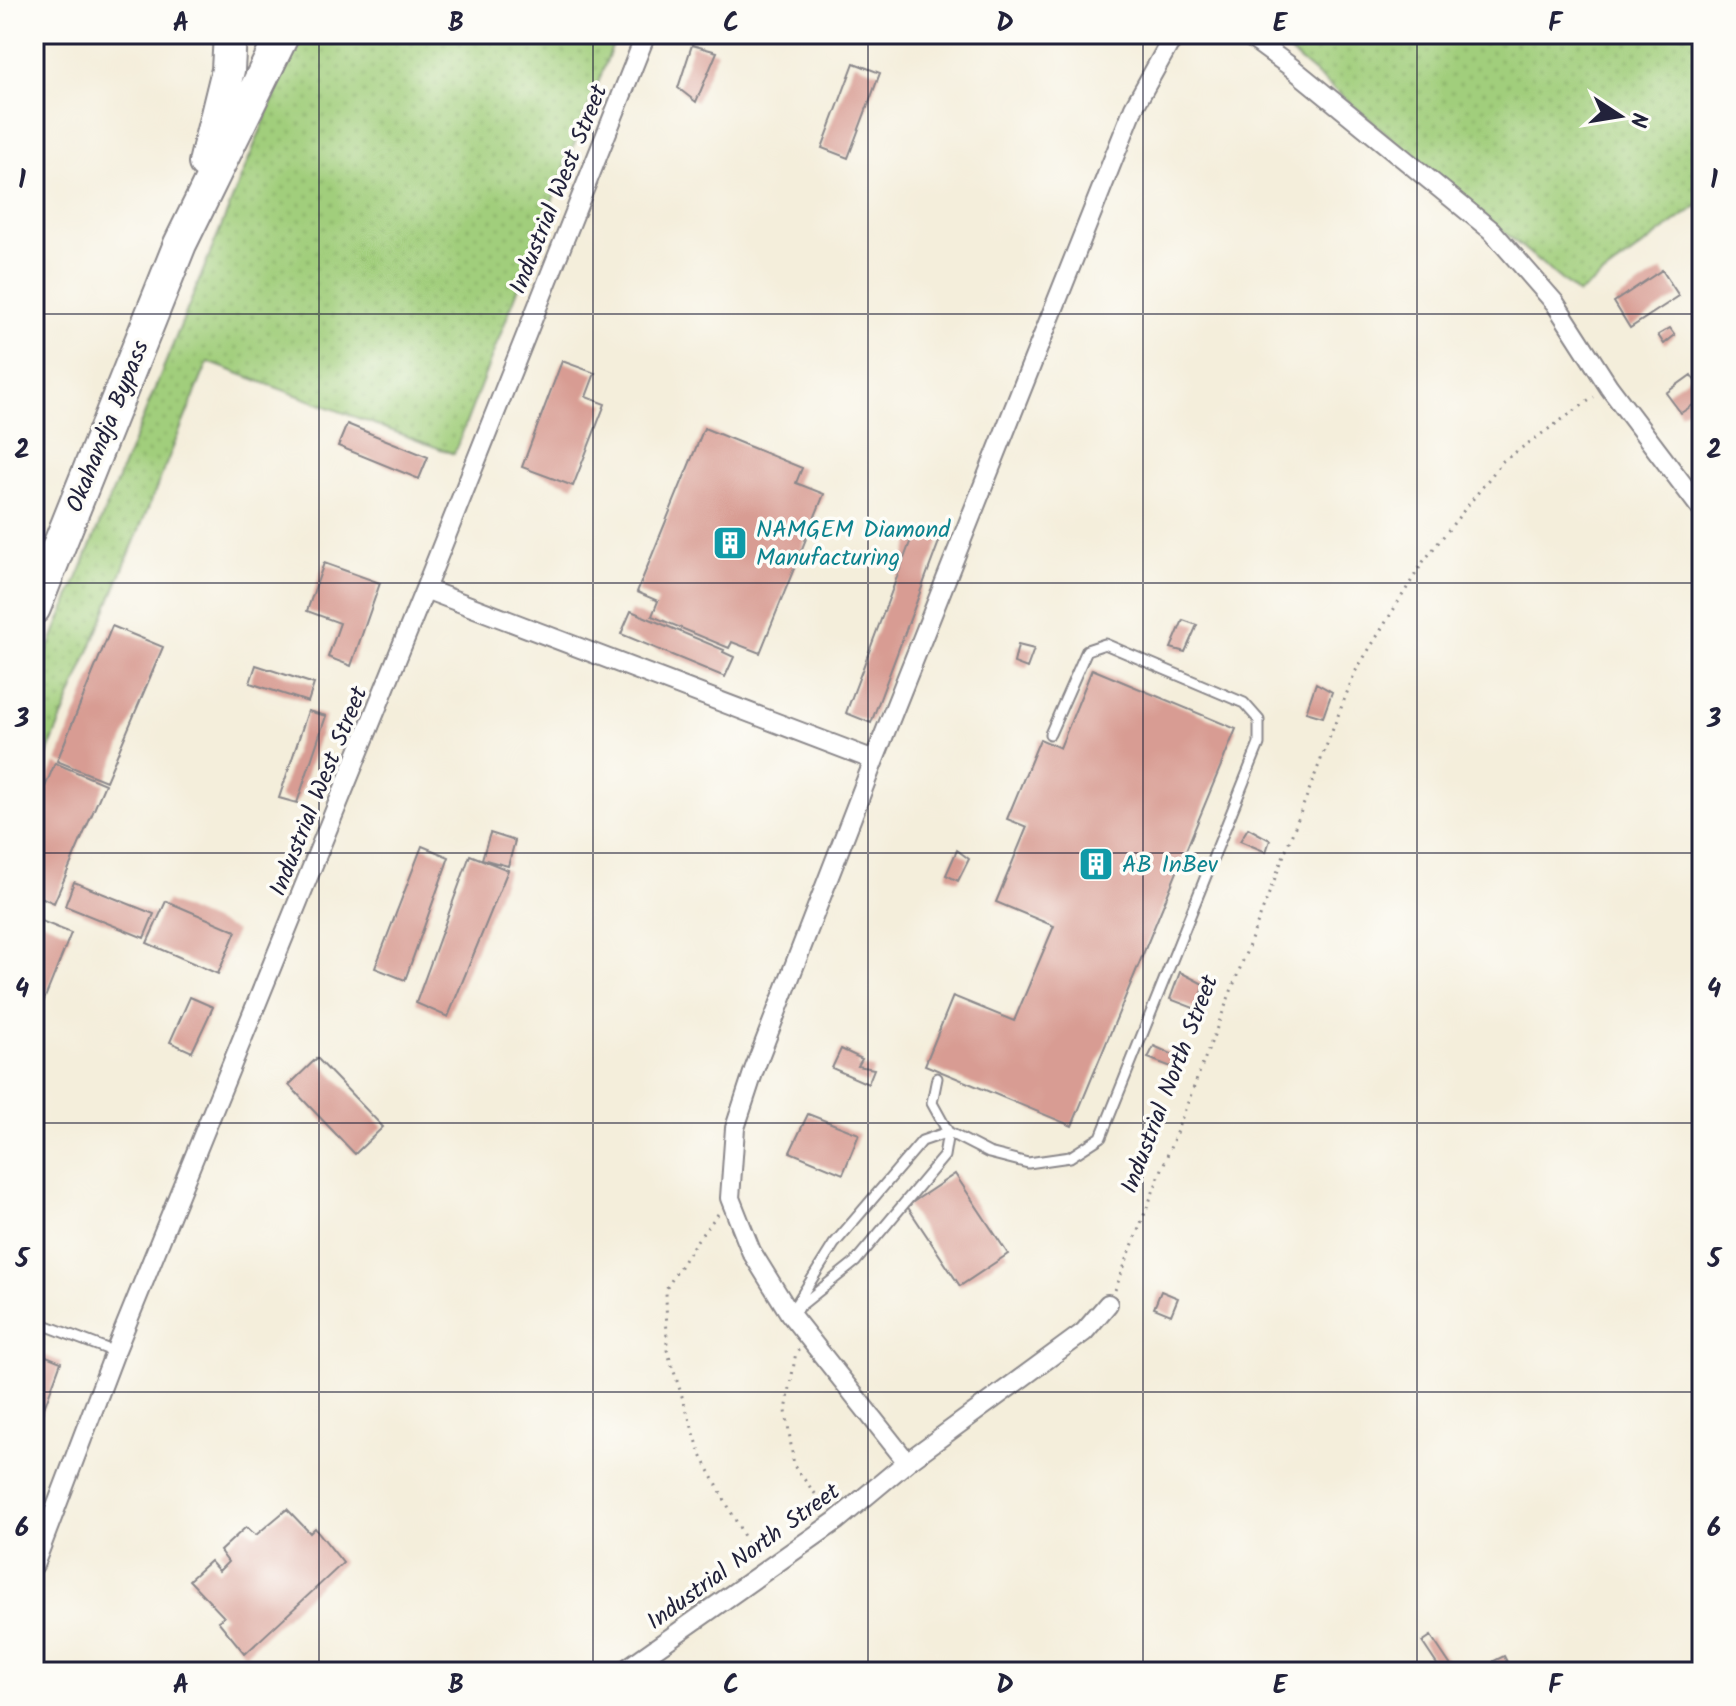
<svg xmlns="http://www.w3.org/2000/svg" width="1736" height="1706" font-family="Kalam,sans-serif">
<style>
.grass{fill:url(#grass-dots);stroke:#62785b;stroke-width:2}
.building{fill:#d89c93}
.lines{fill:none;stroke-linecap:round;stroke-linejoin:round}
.lane-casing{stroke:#8b888b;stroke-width:13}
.street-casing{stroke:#8b888b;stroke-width:22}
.highway-casing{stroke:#8b888b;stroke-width:36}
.path{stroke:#8b888b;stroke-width:3;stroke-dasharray:2 6;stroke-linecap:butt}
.lane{stroke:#fff;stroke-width:9}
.street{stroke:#fff;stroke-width:18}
.highway{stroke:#fff;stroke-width:32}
.grid{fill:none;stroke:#22223b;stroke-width:2;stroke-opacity:0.55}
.labels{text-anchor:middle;stroke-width:7;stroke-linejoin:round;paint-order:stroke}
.street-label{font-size:24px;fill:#22223b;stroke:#fdfcf7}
.culture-label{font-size:24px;fill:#0d838f;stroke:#fdfcf7;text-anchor:start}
.neatline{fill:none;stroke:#22223b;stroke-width:3}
.grid-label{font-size:26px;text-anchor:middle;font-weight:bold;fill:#22223b}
</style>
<defs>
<pattern id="grass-dots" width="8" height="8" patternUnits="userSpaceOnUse" patternTransform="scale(2)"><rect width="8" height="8" fill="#a1ce7b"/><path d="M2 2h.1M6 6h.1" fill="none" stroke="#8ab16b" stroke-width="1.8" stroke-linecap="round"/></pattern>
</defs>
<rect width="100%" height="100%" fill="#fdfcf7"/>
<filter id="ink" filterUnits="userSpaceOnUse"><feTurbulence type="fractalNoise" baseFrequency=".0125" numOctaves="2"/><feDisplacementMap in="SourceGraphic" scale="16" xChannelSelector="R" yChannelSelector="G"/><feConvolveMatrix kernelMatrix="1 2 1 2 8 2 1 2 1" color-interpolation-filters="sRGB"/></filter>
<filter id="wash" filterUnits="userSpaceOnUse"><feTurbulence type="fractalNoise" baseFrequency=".006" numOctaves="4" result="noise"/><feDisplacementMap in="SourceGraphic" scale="32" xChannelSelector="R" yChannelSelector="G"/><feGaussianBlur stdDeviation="1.8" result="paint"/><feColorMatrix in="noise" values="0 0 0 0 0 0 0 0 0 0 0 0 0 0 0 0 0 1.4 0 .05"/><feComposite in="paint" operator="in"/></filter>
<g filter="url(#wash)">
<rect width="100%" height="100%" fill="#f4eedb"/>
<path class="grass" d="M300,34H617L454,454L208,362L34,786V684Z
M1268,34H1702V202L1578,294Z"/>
<g id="blocks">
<path class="building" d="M692,45L717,52L696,102L678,88Z
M854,63L880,73L848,158L822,148Z
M1662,270L1679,296L1630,328L1614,302Z
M1670,328L1675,335L1664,344L1658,335Z
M562,361L595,373L586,397L605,404L573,486L522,467Z
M1691,375L1702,391V399L1681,413L1666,393Z
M347,424L428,457L419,479L338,446Z
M704,428L802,468L796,483L824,494L760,653L732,642L729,648L652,616L658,601L637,592Z
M915,529L940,539L871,723L846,713Z
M324,563L380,583L351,666L328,657L340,623L307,611Z
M631,611L724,650L723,652L734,657L725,677L621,634Z
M1183,620L1197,625L1185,652L1171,648Z
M112,626L163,647L106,781L57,761Z
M1018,645L1034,649L1027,668L1014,663Z
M256,665L314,684L308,702L250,683Z
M1092,669L1236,729L1072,1126L925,1065L953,996L1014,1021L1054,926L996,902L1027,827L1007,819L1040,739L1060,748Z
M1316,683L1332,692L1323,717L1306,712Z
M308,711L326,716L297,803L279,798Z
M55,763L105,784L54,903L34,894V813Z
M1248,828L1270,840L1266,852L1240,841Z
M490,833L515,841L508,866L482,859Z
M422,846L449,857L405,980L375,968Z
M957,850L969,859L958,881L946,875Z
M470,855L508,870L448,1017L416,1003Z
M74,882L154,914L144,938L65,906Z
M166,901L236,931L218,974L147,943Z
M34,918L71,933L34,1025Z
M1180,972L1205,985L1196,1009L1170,999Z
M190,997L213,1007L192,1052L170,1042Z
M1154,1046L1180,1058L1174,1068L1148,1058Z
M841,1049L862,1059L858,1066L874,1069L868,1084L832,1068Z
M317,1058L383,1127L355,1154L289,1085Z
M808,1114L859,1134L843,1174L790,1152Z
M955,1174L1008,1254L960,1286L907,1206Z
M1161,1291L1178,1298L1171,1315L1154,1308Z
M34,1351L61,1362L34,1435Z
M287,1509L310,1533L315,1528L343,1563L245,1654L218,1621L224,1617L189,1580L210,1561L219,1571L228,1562L220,1551L246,1527L256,1535Z
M1431,1636L1455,1672H1442L1422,1642Z
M1504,1656L1512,1672H1500L1494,1661Z"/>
</g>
</g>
<g filter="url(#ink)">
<use href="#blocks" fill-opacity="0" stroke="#8b888b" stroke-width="2"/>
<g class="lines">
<g class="lane-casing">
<path id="lane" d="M937,1078L932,1103L948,1132L989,1153L1028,1163L1070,1157L1101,1137L1259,744V720L1244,703L1105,644L1087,650L1050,734
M948,1132L944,1156L855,1262L790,1314L834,1244L922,1141Z
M34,1321L115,1352"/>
</g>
<g class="street-casing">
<path id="street" d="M1246,34L1291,67L1491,230L1555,303L1609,387L1702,510
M425,589L874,760
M907,1462L790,1314L751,1251L730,1198L735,1128L754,1070L874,760L1134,107L1169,44L1179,34
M34,1565L115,1352L425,589L646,34
M622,1672L836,1521L907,1462L1084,1332L1108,1304"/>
</g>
<g class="highway-casing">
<path id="highway" d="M205,163L228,70L230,34
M34,608L180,244L283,34"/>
</g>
<path class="path" d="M718,1214L695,1243L666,1289L667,1350L701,1455L756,1559
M1115,1290L1355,672L1423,562L1503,461L1594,397
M799,1350L796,1352L786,1411L794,1466L826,1508"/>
<use href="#lane" class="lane"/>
<use href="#street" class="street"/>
<use href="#highway" class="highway"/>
</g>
</g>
<path class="grid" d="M319,34V1672M593,34V1672M868,34V1672M1143,34V1672M1417,34V1672M34,314H1702M34,583H1702M34,853H1702M34,1123H1702M34,1392H1702"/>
<defs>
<g id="building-square" transform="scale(1.8)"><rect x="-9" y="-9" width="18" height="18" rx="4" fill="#0f9aa8" stroke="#fdfcf7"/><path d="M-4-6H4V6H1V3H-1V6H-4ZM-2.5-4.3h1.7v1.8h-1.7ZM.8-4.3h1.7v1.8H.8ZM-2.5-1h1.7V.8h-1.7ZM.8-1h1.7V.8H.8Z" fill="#fff"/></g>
</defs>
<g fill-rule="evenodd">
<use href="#building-square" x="730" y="543"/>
<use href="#building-square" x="1096" y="864"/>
</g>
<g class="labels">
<g class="street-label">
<text transform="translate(558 189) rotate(-68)" y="8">Industrial West Street</text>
<text transform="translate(107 426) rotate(-68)" y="8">Okahandja Bypass</text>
<text transform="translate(318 791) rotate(-68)" y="8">Industrial West Street</text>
<text transform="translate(1169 1084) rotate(-69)" y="8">Industrial North Street</text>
<text transform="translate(743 1556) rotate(-36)" y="8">Industrial North Street</text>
</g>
<g class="culture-label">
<text x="756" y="537">NAMGEM Diamond<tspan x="756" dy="28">Manufacturing</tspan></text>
<text x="1122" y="872">AB InBev</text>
</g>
</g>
<rect width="1736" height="1706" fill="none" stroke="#fdfcf7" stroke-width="88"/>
<g transform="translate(1620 116) rotate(102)" stroke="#fdfcf7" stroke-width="6" paint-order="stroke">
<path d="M0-6L14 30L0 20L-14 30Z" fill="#22223b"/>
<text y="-12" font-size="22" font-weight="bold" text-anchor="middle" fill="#22223b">N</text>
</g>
<rect x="44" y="44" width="1648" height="1618" class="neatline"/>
<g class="grid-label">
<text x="181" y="31">A</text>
<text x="456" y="31">B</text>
<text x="731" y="31">C</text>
<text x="1005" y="31">D</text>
<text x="1280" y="31">E</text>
<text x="1555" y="31">F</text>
<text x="22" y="188">1</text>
<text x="1714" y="188">1</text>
<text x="22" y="458">2</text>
<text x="1714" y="458">2</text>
<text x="22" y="727">3</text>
<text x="1714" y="727">3</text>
<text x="22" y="997">4</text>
<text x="1714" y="997">4</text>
<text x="22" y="1267">5</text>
<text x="1714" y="1267">5</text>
<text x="22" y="1536">6</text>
<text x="1714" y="1536">6</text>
<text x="181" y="1693">A</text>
<text x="456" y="1693">B</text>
<text x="731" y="1693">C</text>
<text x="1005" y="1693">D</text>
<text x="1280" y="1693">E</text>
<text x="1555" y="1693">F</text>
</g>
</svg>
